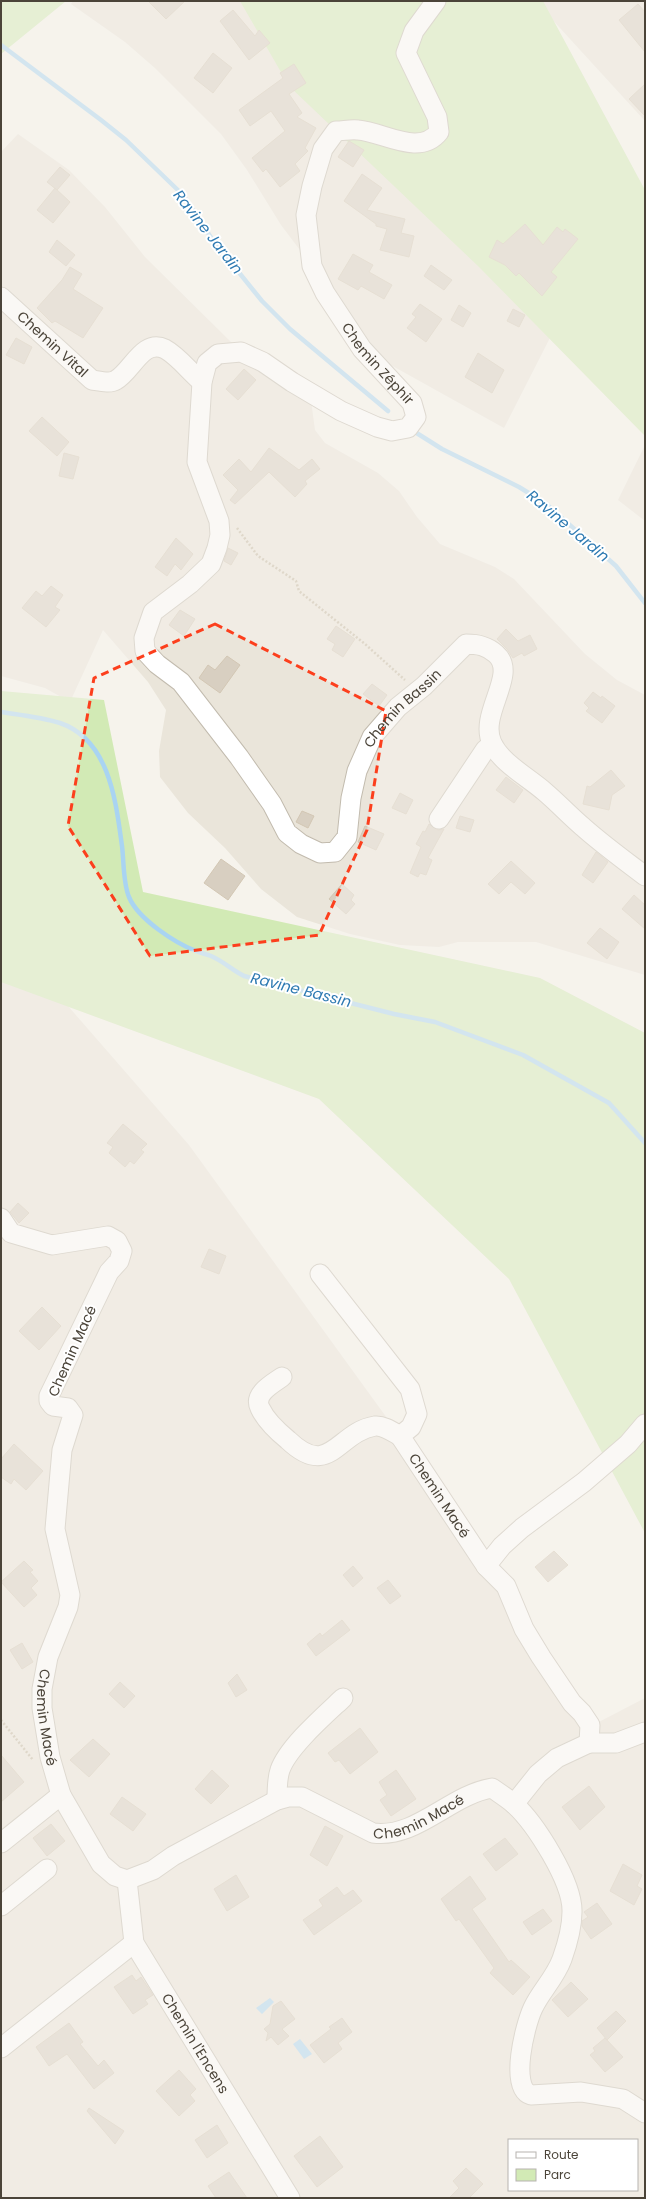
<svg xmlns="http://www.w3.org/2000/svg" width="646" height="2199" font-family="Poppins,sans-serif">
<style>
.residential{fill:#eae5da;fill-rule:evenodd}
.green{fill:#d2eab5}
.water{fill:#a9d4f2}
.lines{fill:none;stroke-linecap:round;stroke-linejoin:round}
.stream{stroke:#a9d4f2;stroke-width:4.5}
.building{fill:#d8cfc1;stroke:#d3c7b4}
.minor-casing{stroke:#c2bbae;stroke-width:21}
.path{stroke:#c4b79f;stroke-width:2.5;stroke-dasharray:2 2;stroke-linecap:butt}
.minor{stroke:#fff;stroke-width:19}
.marked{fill:none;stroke:#fc3f1d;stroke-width:3;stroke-dasharray:8 5;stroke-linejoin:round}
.labels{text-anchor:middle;stroke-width:4;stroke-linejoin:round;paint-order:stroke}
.street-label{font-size:14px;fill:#4b4439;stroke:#fff}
.water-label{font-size:15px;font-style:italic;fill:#2e7ab2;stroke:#fff}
</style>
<rect width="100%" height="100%" fill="#f6f3ec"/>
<path class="residential" d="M73,1H645V121L538,4L555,328L504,428L362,349L312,266L281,225L247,170L221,134L156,69L125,42L71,4Z
M18,134L69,170L105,207L145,257L231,342L310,393L315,430L325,443L378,473L399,491L417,517L440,544L495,567L514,579L585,654L617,680L645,695V975L536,942H458L439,947L400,945L350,934L297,917L261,889L225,848L188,813L160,777L159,751L166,710L148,682L103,630L70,702L45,688L1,676V152Z
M645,445V521L618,500Z
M1,929L189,1145L400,1436L595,1724L645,1698V2198H1ZM509,2140H637V2190H509Z"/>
<path class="green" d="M1,1H66L1,54Z
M240,1H543L645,190V436L478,266L289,86Z
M1,691L104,700L143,892L540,978L645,1033V1533L509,1279L319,1099L1,982Z"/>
<path class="water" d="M270,1998L274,2002L262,2014L256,2008Z
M300,2039L312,2054L304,2059L293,2044Z"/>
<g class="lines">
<path class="stream" d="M1,45L101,120L126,140L183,195L212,239L262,301L290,329L388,411
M415,432L442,449L519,487L545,503L616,566L645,603
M1,712C21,715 41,717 60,723C110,740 116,803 122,846C124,862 123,883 129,897C138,919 175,943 196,951C201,953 206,954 211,956C223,961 232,970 244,976L394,1014L435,1022L523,1055L609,1103L645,1143"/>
</g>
<path class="building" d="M148,1H185L166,19Z
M638,4L645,12V52L619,20Z
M233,10L255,36L259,30L270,43L249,60L220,21Z
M213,53L232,68L213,93L194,78Z
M294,64L306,83L289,94L302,113L297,117L316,128L305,148L308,151L295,164L300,171L280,187L266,169L263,172L252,158L285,131L271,111L250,126L239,110L283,78L280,73Z
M645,84V116L629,99Z
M349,141L364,150L353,167L338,157Z
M60,167L70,175L57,190L47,182Z
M362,174L382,188L367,210L405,219L401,233L414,236L409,257L380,250L387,229L376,226V224L344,201Z
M55,188L70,202L53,223L37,210Z
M525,224L543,245L557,227L563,232L565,229L578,239L551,272L557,277L542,296L519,273L516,276L505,265L489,257L497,240L503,244Z
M57,240L75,255L66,266L49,252Z
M353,254L373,265L369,272L392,285L384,299L361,286L358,290L338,279Z
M431,265L452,280L444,290L424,276Z
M70,267L82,274L73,289L103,308L83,338L55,321L52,323L37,308L62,280Z
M420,304L442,319L426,342L407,328L416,317L412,314Z
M459,305L471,313L463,327L451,320Z
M513,309L525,315L519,327L507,321Z
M16,338L32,347L24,364L6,355Z
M478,353L504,370L492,393L465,377Z
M244,369L256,380L238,400L226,389Z
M42,417L69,442L57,456L29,431Z
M269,448L299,470L312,459L320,469L305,481L307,484L295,497L269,472L235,504L230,500L238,490L223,475L239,459L251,472Z
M64,453L79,457L73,479L59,476Z
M176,538L193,554L181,570L175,564L167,576L155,567Z
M228,548L238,553L231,565L224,561Z
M51,586L63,595L55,607L60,610L46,627L22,608L36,591L42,596Z
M180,610L195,619L184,636L169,625Z
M336,626L355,639L343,657L332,650L335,644L327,639Z
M506,629L518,641L530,635L537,649L524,656L522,653L513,658L507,649L497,639Z
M227,656L240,665L220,693L199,678L208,665L215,670Z
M372,684L387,695L379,706L363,694Z
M593,692L601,698L602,696L615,706L602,723L586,711L589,708L584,703Z
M611,770L625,786L612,795L609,810L583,804L587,786L590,787Z
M506,777L523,790L514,803L496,790Z
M400,793L413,800L406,814L392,808Z
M302,811L314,816L308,828L296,822Z
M460,816L474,820L470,832L456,828Z
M429,824L438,830L444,829L428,858L432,860L426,875L420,873L418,877L410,873L421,847L416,844L423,831L425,832Z
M365,826L384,834L376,850L358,842Z
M596,852L608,862L593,883L582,875Z
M221,859L245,876L228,900L204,883Z
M511,861L535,883L525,894L511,882L499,894L488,884Z
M342,884L354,895L351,900L355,904L346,914L329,899Z
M634,895L645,905V929L622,909Z
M600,928L619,942L607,959L587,943Z
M123,1124L147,1144L141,1150L144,1152L134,1164L130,1161L125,1167L109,1153L113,1147L107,1143Z
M18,1203L29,1213L19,1223L10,1212Z
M209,1249L226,1256L219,1274L201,1267Z
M42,1307L61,1326L39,1350L19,1331Z
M14,1444L43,1471L26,1490L14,1479L11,1484L1,1477V1459Z
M554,1551L568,1565L548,1582L535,1567Z
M24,1561L33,1570L30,1572L38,1581L31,1588L37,1595L24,1607L1,1582Z
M353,1566L363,1578L353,1587L343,1575Z
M388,1580L401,1596L390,1604L377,1588Z
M342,1620L350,1630L316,1656L307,1644L320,1633L322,1636Z
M22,1643L33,1662L22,1669L10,1650Z
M237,1674L247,1690L236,1697L228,1683Z
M120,1682L135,1696L124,1708L109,1694Z
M360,1728L378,1752L350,1774L339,1760L335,1762L328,1753Z
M93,1739L110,1754L89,1777L70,1760Z
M1,1755L24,1782L1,1802Z
M212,1770L229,1786L211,1804L195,1789Z
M396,1770L416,1799L391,1816L380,1800L387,1795L379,1782Z
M589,1786L605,1807L580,1830L562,1807Z
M122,1797L146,1814L133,1831L110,1814Z
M51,1824L65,1841L47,1856L33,1838Z
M325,1826L343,1836L327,1866L310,1855Z
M505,1838L518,1854L496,1871L483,1854Z
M623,1864L642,1875L637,1886L642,1889L634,1905L610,1891Z
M236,1875L249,1897L227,1911L214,1889Z
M470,1876L486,1899L472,1909L509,1962L511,1960L530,1977L513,1995L490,1973L494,1968L459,1919L456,1921L441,1899Z
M337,1887L344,1896L353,1890L362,1901L314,1935L303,1920L323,1906L319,1900Z
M597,1903L612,1924L591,1939L582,1926V1921L588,1917L584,1912Z
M543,1909L552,1921L532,1935L523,1922Z
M132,1975L136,1981L141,1977L153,1995L145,2000L148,2004L133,2014L114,1987Z
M571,1982L588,1999L568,2017L552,2000Z
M281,2001L295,2019L282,2029L289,2036L278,2045L271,2037L266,2041L268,2033L264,2029L270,2024L273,2006Z
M616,2011L626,2021L607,2040L597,2028Z
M342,2018L352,2032L338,2043L342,2049L324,2063L310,2045L331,2029L329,2027Z
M69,2023L83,2042L80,2044L98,2066L104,2060L114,2073L94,2089L67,2054L49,2066L36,2047Z
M605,2038L623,2057L605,2072L590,2055L595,2051L593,2048Z
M179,2070L196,2089L190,2095L195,2101L179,2116L156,2091Z
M89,2108L124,2131L115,2144L87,2111Z
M217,2125L228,2143L207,2158L195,2140Z
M320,2136L343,2167L317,2187L294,2156Z
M466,2168L483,2184L469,2198H449L459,2188L453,2181Z
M229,2172L247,2198H216L208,2186Z"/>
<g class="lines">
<g class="minor-casing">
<g id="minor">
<path id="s1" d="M436,1L414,31L406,53L437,117L439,132C419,157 384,132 358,130C351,129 343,131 336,131L323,149L312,186L306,215L312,266L325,293L362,349L412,403L416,417L408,428L392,431L377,427L341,411L292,382L263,362L241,352L218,354L207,363L202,382L197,462L219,521L220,535L217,548L211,564L190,584L153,612L144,638L145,651L157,664L181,682L239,757L272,804L287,833L301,844L320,853L335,852L347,837L351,798L357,771L372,737L398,707L424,686L466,644C478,644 487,646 496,654C519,674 478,714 492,743C501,763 528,777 545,792C558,803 570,816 583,827C602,844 624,860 645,876"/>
<path id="s2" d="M1,297L92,380C99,381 110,384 116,380C132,371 143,338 165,349C178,356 190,372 202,382"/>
<path d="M439,819L485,750L492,744"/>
<path id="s3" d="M1,1218L11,1233L52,1245L108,1236L117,1241L122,1251L119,1261L109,1272L49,1396V1401L53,1406L68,1408L73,1415L62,1450L55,1529L70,1595L68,1607L48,1657L42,1689V1708L50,1757L61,1795L101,1864L115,1876L127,1880L153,1870L173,1856L277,1800L288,1797H302L373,1833C416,1839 450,1795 492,1788C499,1793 507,1798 514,1804C535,1823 573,1882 572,1912C572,1927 567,1945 562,1959C555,1978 541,1991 533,2008C525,2025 509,2088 531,2095L581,2092L623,2099L645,2113"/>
<path id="s4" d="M320,1274L410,1389L417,1414L411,1427L400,1436L486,1566L506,1586L524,1629L541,1657L572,1703L582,1713L590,1725L589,1743L557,1758L538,1774L514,1804"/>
<path d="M282,1377C272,1384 253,1394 260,1408C266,1421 277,1431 288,1440C330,1480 337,1432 375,1426C383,1425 393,1432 400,1436"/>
<path d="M486,1566L502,1546L522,1528L584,1482L628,1444L645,1424"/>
<path d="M589,1743H616L645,1732"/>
<path d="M277,1800C277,1790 277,1779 280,1770C288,1747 325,1715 343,1698"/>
<path d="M1,1843L61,1795"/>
<path id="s5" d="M127,1880L134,1943L290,2198"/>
<path d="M1,1906L47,1869"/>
<path d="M1,2048L134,1943"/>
</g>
</g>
<path class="path" d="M237,528L258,556L296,581L299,591L365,644L405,680
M1,1720L33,1760"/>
<use href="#minor" class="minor"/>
</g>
<path d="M0 0H646V2199H0ZM215,624L386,711L367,830L319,935L150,956L68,826L94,678Z" fill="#f6f3ec" fill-opacity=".55" fill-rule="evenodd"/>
<path class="marked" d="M215,624L386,711L367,830L319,935L150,956L68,826L94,678Z"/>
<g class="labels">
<g class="street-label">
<text dy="5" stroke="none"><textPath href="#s2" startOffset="70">Chemin Vital</textPath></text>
<text dy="5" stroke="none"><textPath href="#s1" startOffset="515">Chemin Zéphir</textPath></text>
<text dy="5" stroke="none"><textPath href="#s1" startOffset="1595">Chemin Bassin</textPath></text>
<text transform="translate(72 1351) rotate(-66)" y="5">Chemin Macé</text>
<text dy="5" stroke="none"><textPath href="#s4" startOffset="272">Chemin Macé</textPath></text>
<text dy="5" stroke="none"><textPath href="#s3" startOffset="648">Chemin Macé</textPath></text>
<text dy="5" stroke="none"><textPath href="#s3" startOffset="1163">Chemin Macé</textPath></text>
<text dy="5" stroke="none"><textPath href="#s5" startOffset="181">Chemin l'Encens</textPath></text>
</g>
<g class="water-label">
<text transform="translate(208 232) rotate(52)" y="5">Ravine Jardin</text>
<text transform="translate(568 526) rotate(40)" y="5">Ravine Jardin</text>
<text transform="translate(301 990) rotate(14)" y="5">Ravine Bassin</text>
</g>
</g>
<rect width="646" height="2199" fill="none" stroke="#4b4439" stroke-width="4"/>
<rect x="508" y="2139" width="130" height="52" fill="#ffffff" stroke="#b7b4b0"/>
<rect x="516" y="2152" width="20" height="6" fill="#ffffff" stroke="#b7b4b0"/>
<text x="544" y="2159" font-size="12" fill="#4b4439">Route</text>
<rect x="516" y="2169" width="20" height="12" fill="#d2eab5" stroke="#b7b4b0"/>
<text x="544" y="2179" font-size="12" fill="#4b4439">Parc</text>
</svg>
